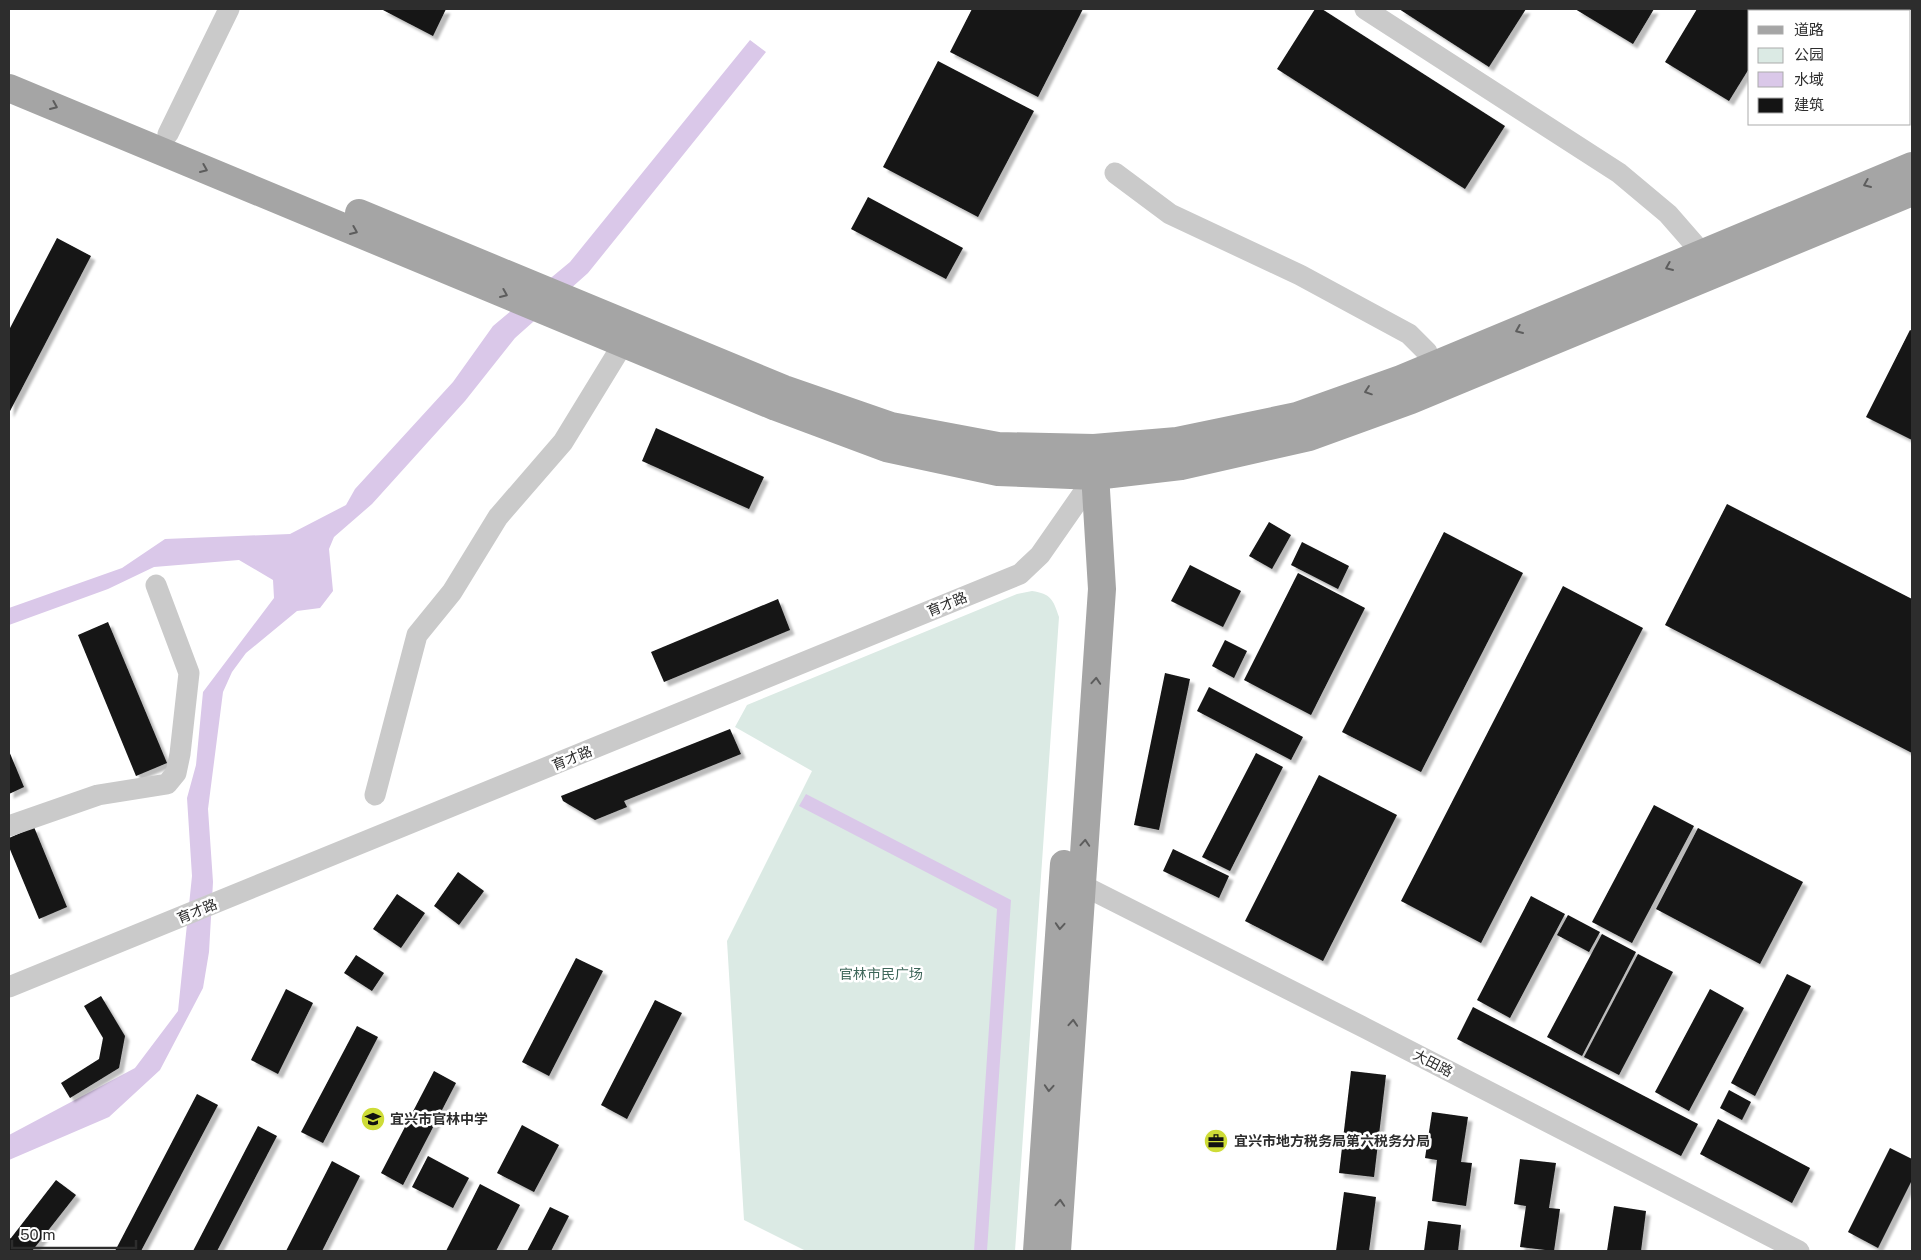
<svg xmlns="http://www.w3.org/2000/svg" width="1921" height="1260" font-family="'Public Sans','Noto Sans SC',sans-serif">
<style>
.green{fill:#dbeae4}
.water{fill:#dac8e9}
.building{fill:#141414;filter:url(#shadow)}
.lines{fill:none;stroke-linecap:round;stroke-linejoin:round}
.minor{stroke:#cacaca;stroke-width:21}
.major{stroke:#a5a5a5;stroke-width:28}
.oneway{stroke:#5d5d5d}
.labels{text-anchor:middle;stroke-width:5;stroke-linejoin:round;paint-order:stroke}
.street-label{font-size:14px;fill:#2d2d2d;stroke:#fff}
.park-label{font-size:14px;fill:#3d6659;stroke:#fff}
.poi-label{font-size:14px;font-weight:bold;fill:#2d2d2d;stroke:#fff;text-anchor:start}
</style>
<defs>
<filter id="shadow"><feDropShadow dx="4.5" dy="4.5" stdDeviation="1" flood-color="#0004"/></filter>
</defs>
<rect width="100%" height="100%" fill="#fff"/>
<path class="green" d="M1032,591C1051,594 1053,599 1059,617L1015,1251H806L744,1220L727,941L812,771L735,727L747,705L1017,594Z"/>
<path class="water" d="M750,40L766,52L588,273L515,338L465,401L372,504L334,537L329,549L333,591L320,608L297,611L246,653L232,672L223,692L208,809L213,882L209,952L203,988L160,1070L109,1117L9,1160V1135L135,1068L178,1011L192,876L187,798L196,765L203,692L274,598L273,580L239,560L154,567L108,589L9,625V608L122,568L165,539L290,534L346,505L355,489L453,382L493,326L570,262Z
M806,794L1011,900L987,1251H974L997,909L799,806Z"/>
<path class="building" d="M381,9H446L433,36Z
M972,9H1083L1038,97L950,52Z
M1315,9H1322L1505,126L1465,189L1277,69Z
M1399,9H1526L1489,67Z
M1575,9H1654L1633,44Z
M1697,9H1785L1783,11H1750V67L1729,101L1665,62Z
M938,61L1034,111L978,217L883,167Z
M868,197L963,248L946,279L851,229Z
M57,238L91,256L9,413V330Z
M1910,330L1912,331V440L1866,417Z
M656,428L764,477L749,509L642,461Z
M1727,504L1912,599V753L1665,625Z
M1269,522L1291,535L1272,569L1249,556Z
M1444,532L1523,573L1421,772L1342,732Z
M1302,542L1349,566L1338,589L1291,565Z
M1190,565L1241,591L1223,627L1171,601Z
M1298,573L1365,608L1311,715L1244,680Z
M1563,586L1643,628L1481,943L1401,901Z
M778,599L790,630L664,682L651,652Z
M108,622L167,763L136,776L78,635Z
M1225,640L1247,651L1234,678L1212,666Z
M1165,673L1190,679L1159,830L1134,825Z
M1209,687L1303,737L1291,760L1197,711Z
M730,729L741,754L624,801L627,807L595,820L563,801L561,796Z
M9,751L24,787L9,794Z
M1256,753L1283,767L1230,871L1202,857Z
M1319,775L1397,815L1323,961L1245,921Z
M1654,805L1694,826L1632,943L1592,922Z
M34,827L67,907L39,919L9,847V838Z
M1698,828L1803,882L1760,964L1656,909Z
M1173,849L1229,876L1219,898L1163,871Z
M458,872L484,891L459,925L434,906Z
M397,894L425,913L401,948L373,929Z
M1531,896L1565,914L1510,1018L1477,1000Z
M1568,915L1600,932L1589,952L1557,935Z
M1602,934L1636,952L1582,1056L1547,1037Z
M1638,954L1673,972L1619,1075L1584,1057Z
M356,955L384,973L372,991L344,973Z
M576,958L603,971L549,1076L522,1062Z
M1787,974L1811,986L1755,1096L1731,1083Z
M286,989L313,1003L278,1074L251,1060Z
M1710,989L1744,1008L1689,1111L1655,1092Z
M101,996L125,1036L119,1068L70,1098L61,1083L99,1059L103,1038L84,1006Z
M655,1000L682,1013L627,1119L601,1105Z
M1473,1007L1698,1124L1681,1156L1457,1039Z
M357,1026L378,1037L323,1143L301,1132Z
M434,1071L456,1083L403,1185L381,1173Z
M1351,1071L1386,1075L1374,1177L1339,1173Z
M1729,1090L1751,1102L1742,1120L1720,1108Z
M197,1094L218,1105L141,1251H115Z
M1432,1112L1468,1117L1461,1162L1472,1163L1466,1206L1432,1201L1437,1160L1425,1158Z
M1718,1119L1810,1168L1792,1203L1700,1154Z
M522,1125L559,1145L534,1192L497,1173Z
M258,1126L277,1136L217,1251H193Z
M1890,1148L1912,1159V1180L1878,1248L1848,1232Z
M428,1156L469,1178L453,1208L412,1187Z
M1520,1159L1556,1163L1549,1208L1560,1209L1554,1251L1520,1247L1526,1206L1514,1204Z
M332,1161L360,1176L322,1251H286Z
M56,1180L76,1195L32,1251H9V1239L11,1238Z
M480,1184L520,1205L496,1251H446Z
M1344,1192L1376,1197L1369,1251H1336Z
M1614,1206L1646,1211L1641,1251H1607Z
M550,1207L569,1216L551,1251H527Z
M1428,1221L1461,1225L1458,1251H1424Z"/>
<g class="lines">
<path class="minor" d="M1365,9L1619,173L1668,214L1702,253
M168,134L229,9
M1115,173L1170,214L1300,275L1409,334L1427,352L1432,366
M375,795L417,635L452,592L498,517L563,442L623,344
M9,826L98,795L167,784L176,773L180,754L189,673L156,585
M1068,884L1082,885L1365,1028L1799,1251
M9,987L1020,574L1040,555L1095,476"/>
<path class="major" d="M9,88L776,407L886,448L998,472L1095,476L1181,466L1309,437L1411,400L1912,192
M359,213L784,389L891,426L998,446L1094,448L1177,441L1297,416L1401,379L1912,166
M1037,1251L1064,864
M1057,1251L1102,589L1094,457"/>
</g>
<defs><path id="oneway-chevron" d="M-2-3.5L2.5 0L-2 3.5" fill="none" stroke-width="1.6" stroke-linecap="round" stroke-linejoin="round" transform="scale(1.25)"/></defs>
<g class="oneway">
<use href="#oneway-chevron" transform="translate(54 106) rotate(23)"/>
<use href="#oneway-chevron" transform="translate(204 169) rotate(23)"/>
<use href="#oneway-chevron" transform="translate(1867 184) rotate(157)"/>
<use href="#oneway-chevron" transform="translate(354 231) rotate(23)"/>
<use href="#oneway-chevron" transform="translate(1669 267) rotate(157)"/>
<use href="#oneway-chevron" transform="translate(504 294) rotate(23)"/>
<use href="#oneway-chevron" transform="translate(1519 330) rotate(157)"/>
<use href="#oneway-chevron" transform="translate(1368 391) rotate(161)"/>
<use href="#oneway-chevron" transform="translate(1096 681) rotate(-86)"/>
<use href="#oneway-chevron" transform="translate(1085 843) rotate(-86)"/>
<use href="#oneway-chevron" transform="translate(1060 926) rotate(94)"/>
<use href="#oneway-chevron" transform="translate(1073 1023) rotate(-86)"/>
<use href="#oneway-chevron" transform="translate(1049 1088) rotate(94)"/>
<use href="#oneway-chevron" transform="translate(1060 1203) rotate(-86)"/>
</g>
<defs>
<g id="school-disc" transform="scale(1.25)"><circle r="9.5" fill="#cedc37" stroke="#fff"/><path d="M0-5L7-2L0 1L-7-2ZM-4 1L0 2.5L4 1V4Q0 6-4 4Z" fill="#111"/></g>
<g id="office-disc" transform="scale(1.25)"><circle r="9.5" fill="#cedc37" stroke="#fff"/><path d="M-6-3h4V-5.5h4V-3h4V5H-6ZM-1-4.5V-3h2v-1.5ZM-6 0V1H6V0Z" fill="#111"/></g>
</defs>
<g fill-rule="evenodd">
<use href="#school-disc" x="373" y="1119"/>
<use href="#office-disc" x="1216" y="1141"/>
</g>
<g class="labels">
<g class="street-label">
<text transform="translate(947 604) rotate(-22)" y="5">育才路</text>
<text transform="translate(572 758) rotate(-22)" y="5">育才路</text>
<text transform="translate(197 911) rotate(-22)" y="5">育才路</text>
<text transform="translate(1433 1063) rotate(27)" y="5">大田路</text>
</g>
<g class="park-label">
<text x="881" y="979">官林市民广场</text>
</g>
<g class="poi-label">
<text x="390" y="1124">宜兴市官林中学</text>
<text x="1234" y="1146">宜兴市地方税务局第六税务分局</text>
</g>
</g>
<rect width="1921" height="1260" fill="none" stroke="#2d2d2d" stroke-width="20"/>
<rect x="1748" y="10" width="162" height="115" fill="#ffffff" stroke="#ababab"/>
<rect x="1758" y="26" width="25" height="8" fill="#a5a5a5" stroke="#ababab"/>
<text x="1794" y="35" font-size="15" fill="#2d2d2d">道路</text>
<rect x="1758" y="48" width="25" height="15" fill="#dbeae4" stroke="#ababab"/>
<text x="1794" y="60" font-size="15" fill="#2d2d2d">公园</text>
<rect x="1758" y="72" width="25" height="15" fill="#dac8e9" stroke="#ababab"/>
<text x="1794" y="85" font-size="15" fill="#2d2d2d">水域</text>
<rect x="1758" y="98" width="25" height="15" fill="#141414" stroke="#ababab"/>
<text x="1794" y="110" font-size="15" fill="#2d2d2d">建筑</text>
<path d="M12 1240v8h124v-8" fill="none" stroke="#2d2d2d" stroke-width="2.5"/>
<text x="20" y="1240" font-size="15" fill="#2d2d2d" stroke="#ffffff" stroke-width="4" paint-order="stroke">50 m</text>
</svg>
